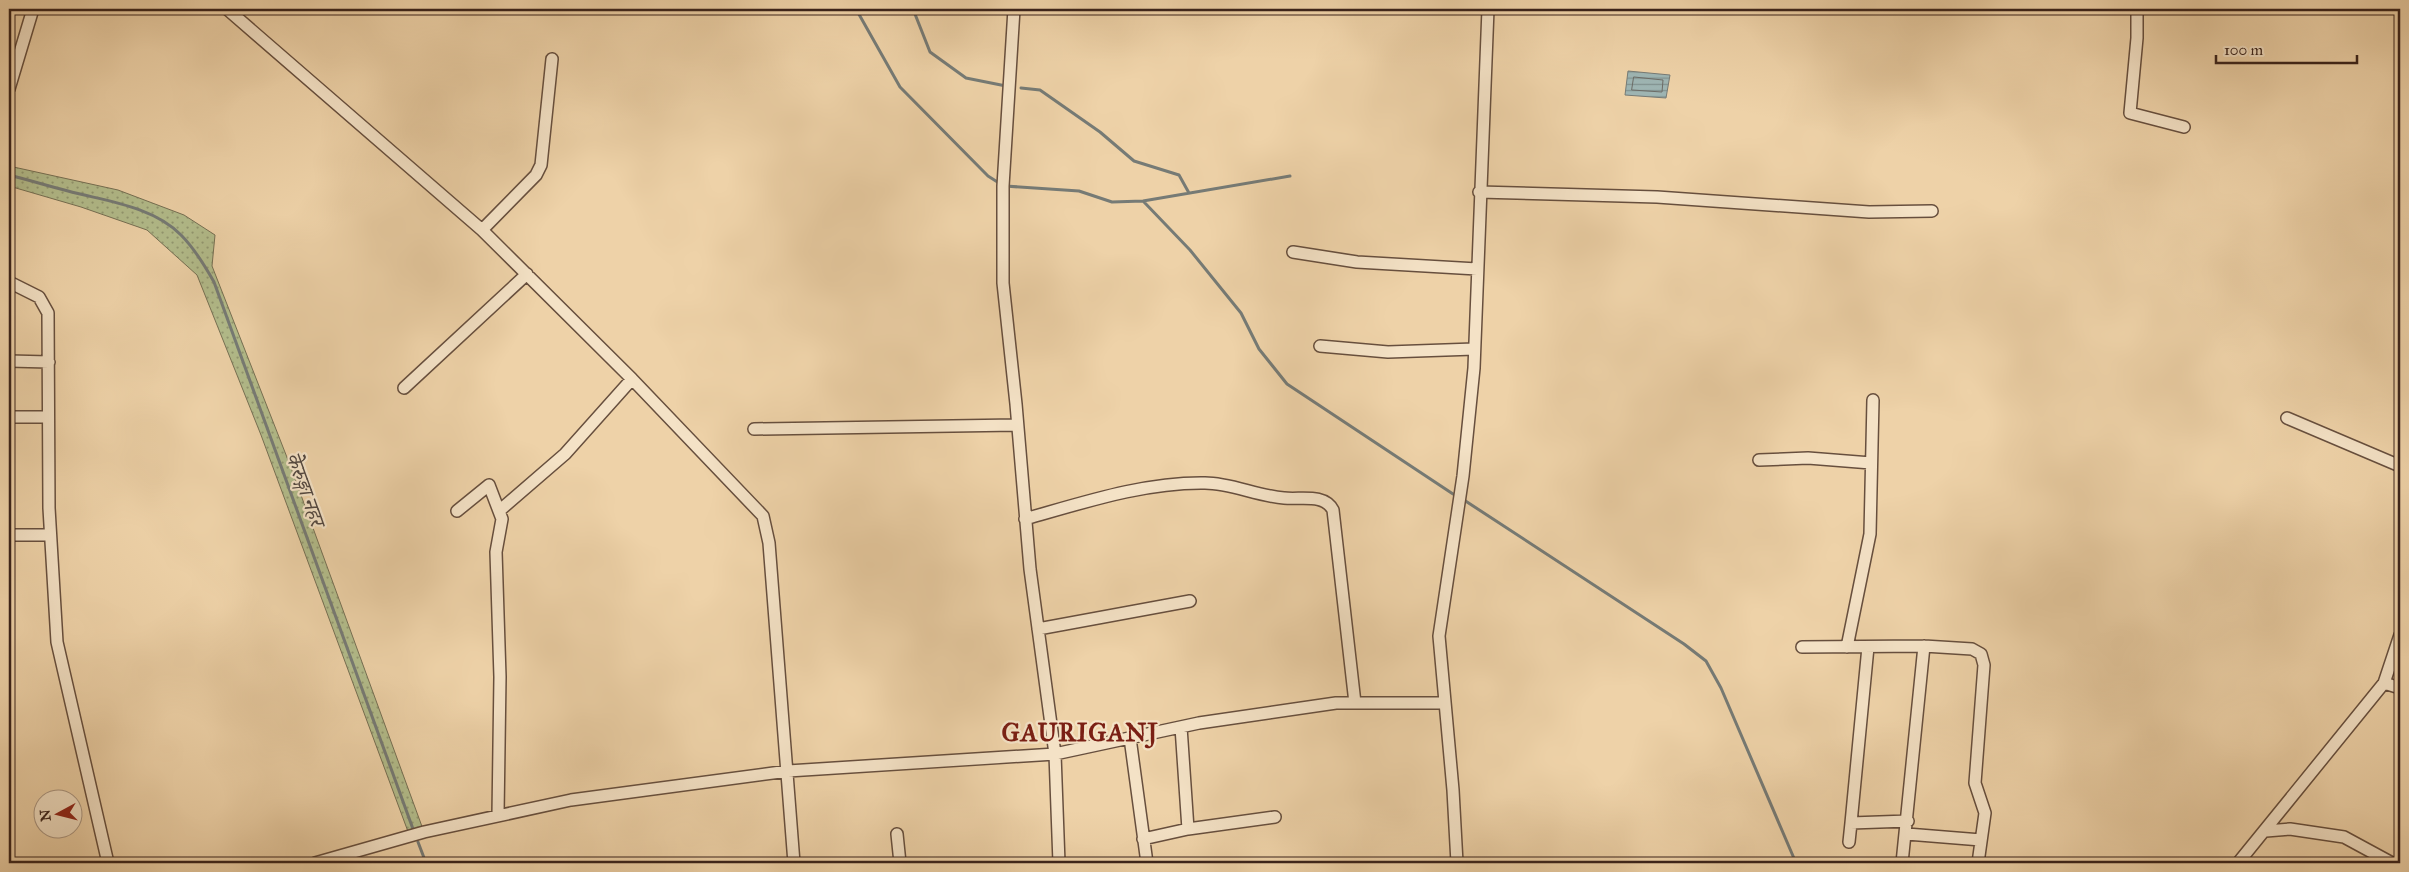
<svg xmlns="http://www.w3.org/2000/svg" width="2409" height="872" font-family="'IM FELL Great Primer','Noto Serif Devanagari',serif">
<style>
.grass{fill:url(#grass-dots);stroke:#767054}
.water{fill:url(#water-rules);stroke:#767b76}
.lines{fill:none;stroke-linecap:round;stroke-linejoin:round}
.shore{stroke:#6c6c67;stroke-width:1}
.stream{stroke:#767b76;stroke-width:3}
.minor-casing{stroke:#674f3e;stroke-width:14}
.minor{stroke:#f4e2c6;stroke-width:11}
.labels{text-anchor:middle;stroke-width:4.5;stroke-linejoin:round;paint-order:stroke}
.water-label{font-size:21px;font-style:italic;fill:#534841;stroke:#f4e2c6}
.district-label{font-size:25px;font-weight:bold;letter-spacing:1px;fill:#7a1f14;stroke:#f4e2c6}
</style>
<defs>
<pattern id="grass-dots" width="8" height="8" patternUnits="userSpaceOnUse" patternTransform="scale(1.25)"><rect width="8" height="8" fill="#b3bd8c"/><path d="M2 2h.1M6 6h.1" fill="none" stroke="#939972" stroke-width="1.8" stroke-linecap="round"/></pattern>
<pattern id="water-rules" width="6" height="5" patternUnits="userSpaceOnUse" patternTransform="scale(1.25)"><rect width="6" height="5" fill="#9eb5b3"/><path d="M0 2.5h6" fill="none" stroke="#829391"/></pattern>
</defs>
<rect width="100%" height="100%" fill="#eed2a8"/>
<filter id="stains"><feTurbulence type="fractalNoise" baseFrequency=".004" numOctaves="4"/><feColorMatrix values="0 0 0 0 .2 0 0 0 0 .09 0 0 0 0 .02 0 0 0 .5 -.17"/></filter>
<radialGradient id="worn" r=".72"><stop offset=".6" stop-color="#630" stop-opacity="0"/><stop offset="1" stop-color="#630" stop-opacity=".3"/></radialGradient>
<path class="grass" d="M9,166L118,190L184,215L215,235L212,266L290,465L424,832L410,837L261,435L197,275L147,230L81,207L9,186Z"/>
<path class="water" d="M1628,71L1670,75L1666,98L1625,95Z"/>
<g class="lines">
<path class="shore" d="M1634,77L1663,80L1662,92L1632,90Z"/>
<path class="stream" d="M856,9L900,87L988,176L999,183
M913,9L930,52L966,78L1006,86
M1021,88L1040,90L1100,132L1134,161L1179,175L1189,193
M9,175C29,180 48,186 68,191C105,201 153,206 181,235C195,249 205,266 214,282L413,829
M1005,186L1079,191L1112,202L1143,201L1290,176
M1144,202L1190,250L1241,313L1259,349L1287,384L1453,494
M1464,500L1684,644L1706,661L1721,688L1796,863
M418,842L426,863"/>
<g class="minor-casing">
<path id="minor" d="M227,9L482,230L632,379L763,516L769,543L794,863
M1014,9L1003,186V283L1016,404L1030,569L1055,754L1059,863
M2137,9V38L2130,113L2184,127
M9,89L33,9
M1479,192L1657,197L1869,212L1932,211
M482,230L536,175L541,165L552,59
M1293,252L1357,262L1477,269
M9,282L39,297L48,313L49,508L57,642L108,863
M1320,346L1388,352L1474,349
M9,361L49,362
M404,388L527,274
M9,417H48
M2287,418L2400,466
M754,429L1016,425
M1759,460L1808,458L1871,463
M457,511L489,485L502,519L496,552L500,677L498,815
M499,511L565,454L632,379
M1025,519C1082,503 1144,482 1205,483C1231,483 1257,496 1284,498C1300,500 1324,493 1333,510L1355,703
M9,535H50
M1038,629L1190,601
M1802,647L1924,646L1972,649L1981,654L1984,665L1975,783L1985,813L1978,863
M1847,647L1870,534L1873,400
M1868,647L1851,823L1908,821
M2384,683L2400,688
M1130,738L1147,863
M1188,829L1275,817
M2266,831L2290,829L2344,837L2392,863
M897,834L900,863
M1907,834L1981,840
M1143,839L1188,829L1181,727
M1849,842L1851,823
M315,863L424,832L571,800L788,771L1055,754L1199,723L1336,703H1445
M1457,863L1453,790L1439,636L1463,476L1474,368L1488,9
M1902,863L1924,646
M2238,863L2384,683L2400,635"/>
</g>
<use href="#minor" class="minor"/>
</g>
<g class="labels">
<g class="water-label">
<text transform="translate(305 489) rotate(70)" y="7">केेरुङ्गा नहर</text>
</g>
<g class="district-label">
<text x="1080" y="741">GAURIGANJ</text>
</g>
</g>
<rect width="2409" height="872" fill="none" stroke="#eed2a8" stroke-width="30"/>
<rect x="10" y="10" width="2389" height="852" fill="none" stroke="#3a231b" stroke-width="2.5"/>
<rect x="15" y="15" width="2379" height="842" fill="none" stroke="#3a231b"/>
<g transform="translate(58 814) rotate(263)"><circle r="24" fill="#f4e2c6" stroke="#aa9682"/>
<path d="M0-4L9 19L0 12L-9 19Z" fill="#8f2418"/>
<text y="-8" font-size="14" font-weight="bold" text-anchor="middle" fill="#3a231b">N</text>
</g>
<path d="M2216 55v8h141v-8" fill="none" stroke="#3a231b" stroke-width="2.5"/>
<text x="2224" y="55" font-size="15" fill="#3a231b" stroke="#f4e2c6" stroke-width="4" paint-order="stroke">100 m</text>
<rect width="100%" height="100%" filter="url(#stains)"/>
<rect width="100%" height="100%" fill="url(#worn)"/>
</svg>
